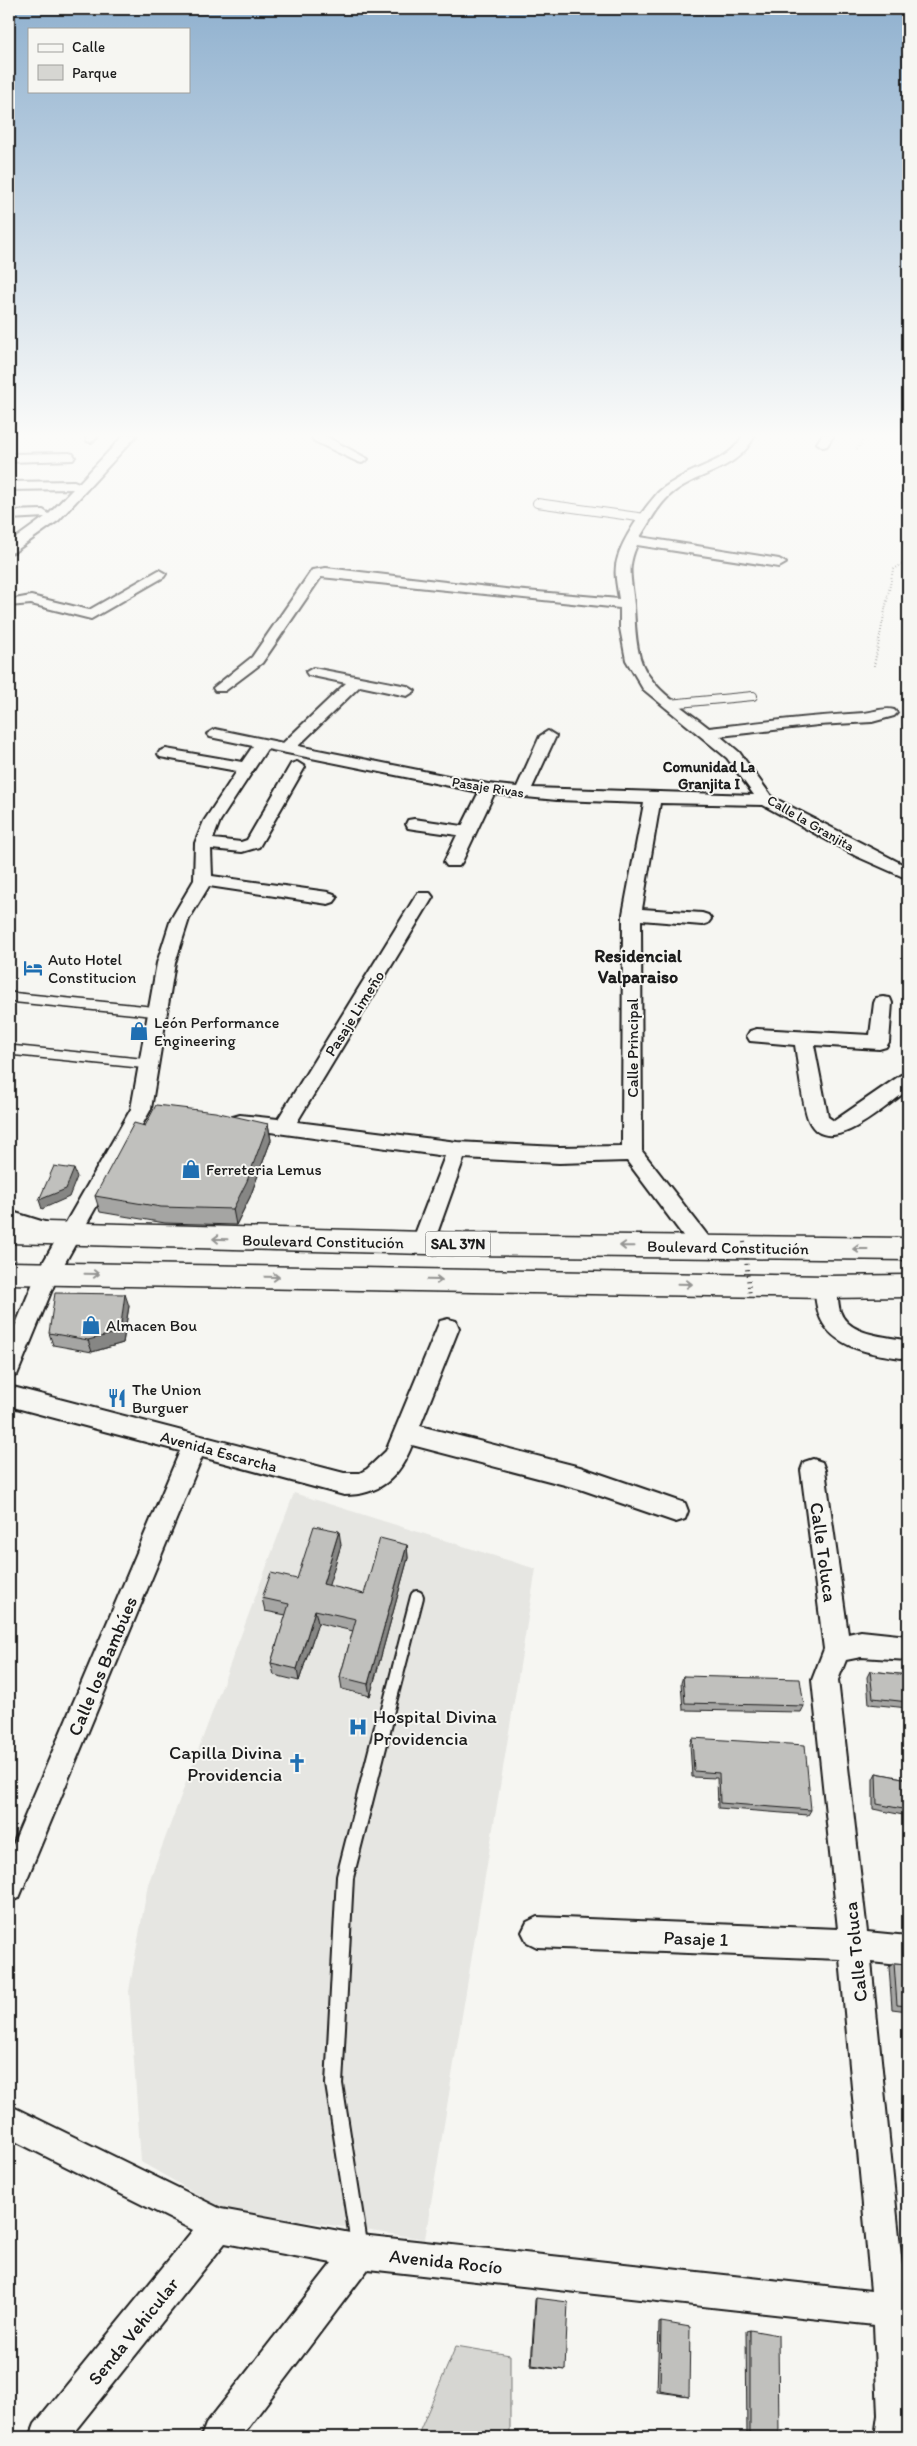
<svg xmlns="http://www.w3.org/2000/svg" width="917" height="2446" font-family="Itim,sans-serif">
<style>
.built{fill:#e6e6e2}
.green{fill:#d6d6d2;stroke:#797977}
.lines{fill:none;stroke-linecap:round;stroke-linejoin:round}
.lane-far3-casing{stroke:#1c1c1c;stroke-width:10}
.lane-far2-casing{stroke:#1c1c1c;stroke-width:12}
.lane-far1-casing{stroke:#1c1c1c;stroke-width:16}
.lane-casing{stroke:#1c1c1c;stroke-width:20}
.street-casing{stroke:#1c1c1c;stroke-width:4}
.highway-casing{stroke:#1c1c1c;stroke-width:3}
.path{stroke:#1c1c1c;stroke-width:2;stroke-dasharray:0.5 2.5;stroke-linecap:butt}
.lane-far3{stroke:#f6f6f2;stroke-width:8}
.lane-far2{stroke:#f6f6f2;stroke-width:9}
.lane-far1{stroke:#f6f6f2;stroke-width:12}
.lane{stroke:#f6f6f2;stroke-width:16}
.street{fill:#f6f6f2;fill-rule:evenodd}
.highway{fill:#f6f6f2;fill-rule:evenodd}
.path-bridge{stroke:#1c1c1c;stroke-width:4;stroke-dasharray:1 4.5;stroke-linecap:butt}
.wall{fill:#a5a5a3;stroke:#1c1c1c}
.shaded-wall{fill:#868684;stroke:#1c1c1c}
.building{fill:#c0c0bd;stroke:#1c1c1c}
.oneway{stroke:#949492}
.labels{text-anchor:middle;stroke-width:4;stroke-linejoin:round;paint-order:stroke}
.far-street-label{font-size:14px;fill:#1c1c1c;stroke:#f6f6f2}
.far-neighbourhood-label{font-size:15px;font-weight:bold;fill:#1c1c1c;stroke:#f6f6f2}
.shield{fill:#f6f6f2;stroke:#5d5d5c;stroke-width:1}
.shield-label{font-size:15px;font-weight:bold;fill:#1c1c1c}
.poi-label{font-size:16px;fill:#1c1c1c;stroke:#f6f6f2;text-anchor:start}
.street-label{font-size:16px;fill:#1c1c1c;stroke:#f6f6f2}
.neighbourhood-label{font-size:18px;font-weight:bold;fill:#1c1c1c;stroke:#f6f6f2}
.near-street-label{font-size:19px;fill:#1c1c1c;stroke:#f6f6f2}
.near-poi-label{font-size:19px;fill:#1c1c1c;stroke:#f6f6f2;text-anchor:start}
</style>
<rect width="100%" height="100%" fill="#f6f6f2"/>
<filter id="ink" filterUnits="userSpaceOnUse"><feTurbulence type="fractalNoise" baseFrequency=".02" numOctaves="2"/><feDisplacementMap in="SourceGraphic" scale="10" xChannelSelector="R" yChannelSelector="G"/><feConvolveMatrix kernelMatrix="1 2 1 2 8 2 1 2 1" color-interpolation-filters="sRGB"/></filter>
<g filter="url(#ink)">
<path class="built" d="M294,1493L536,1569L425,2239L223,2209L141,2162L129,1991L148,1884Z"/>
<path class="green" d="M456,2346L510,2355V2437H417Z"/>
<g class="lines">
<g class="lane-far3-casing">
<path id="lane-far3" d="M537,503L645,518
M668,704L753,696"/>
</g>
<g class="lane-far2-casing">
<path id="lane-far2" d="M9,997L159,1012
M9,1050L149,1064"/>
</g>
<g class="lane-far1-casing">
<path id="lane-far1" d="M384,1725L417,1597"/>
</g>
<g class="lane-casing">
<path id="lane" d="M360,2250L334,2084L345,1877L384,1723"/>
</g>
<g class="street-casing">
<path id="street" d="M85,435H97V438L91,442L87,441Z
M124,435H137L59,520L14,552L9,553V543L45,517L9,519V511L43,510L49,514L73,489L9,490V482L74,481L79,483Z
M311,435H323L368,459L362,463L358,462L314,441Z
M743,435H755C737,474 693,471 666,499C656,509 648,525 640,537L779,559L786,563L779,567L637,545C626,569 632,580 634,605C635,623 635,640 640,658C649,689 686,709 709,728C761,722 812,716 864,713C874,712 885,707 894,710L897,713L894,716L872,722L818,725L720,736L739,752L772,797L908,867V879L856,856L763,805L660,803L642,909L702,913L708,915L711,919L708,923L702,925L641,920L642,1151L712,1241L715,1247L712,1253L704,1255L696,1253L627,1161L559,1163L464,1158L434,1242L431,1248L423,1250L415,1248L412,1242L445,1156L233,1127L230,1122L233,1117L240,1115L278,1119L415,897L418,893H430L433,897L297,1122L457,1142L559,1147L622,1146L623,914L644,803L557,800L494,794L462,862L459,866H447L444,862L457,835L414,829L408,828L406,824L408,820L414,819L462,826L479,792L267,749L220,821L213,839L241,842L247,840L291,764L297,762L305,767L259,847L242,852L211,849L212,876L328,892L334,894L337,898L334,902L328,904L209,886L189,919L175,963L151,1109L58,1275L17,1375L9,1378V1341L37,1273L131,1109L157,963L171,919L194,880L195,843L204,821L237,771L160,757L158,754L160,751L166,749L242,762L253,746L210,737L207,734L215,729L283,743L346,683L308,675L306,672L313,668L407,686L415,691L407,696L360,686L298,746L488,784L517,787L540,736L548,731L556,736L532,788L754,795L727,758L643,689L626,660L620,628V608L321,577L262,663L225,691H215L213,688L252,657L312,570L326,568L514,590L619,599C617,585 613,571 618,557C623,538 643,510 656,495C661,488 673,482 681,477C703,464 731,460 743,435Z
M822,435H834L827,446L823,447L817,443Z
M69,453L73,454L75,457L73,460L9,462V454Z
M159,570L166,574L164,577L91,619L31,604L9,606V600L31,596L89,610Z
M883,997L890,998L892,1003L889,1042L886,1047L879,1049L814,1045L828,1117L834,1121L901,1075L908,1073V1090C886,1105 828,1161 809,1121C802,1105 798,1063 795,1045L750,1041L747,1036L750,1031L757,1029L870,1035L874,1003L876,998Z
M9,1211L51,1224L54,1230L51,1236L43,1238L9,1227Z
M826,1278L834,1281C839,1290 837,1301 840,1311C848,1336 887,1336 908,1341V1359C874,1354 825,1349 817,1307C815,1298 814,1289 818,1281Z
M448,1319L456,1321L459,1328L420,1426L580,1467L676,1500L685,1503L688,1511L685,1519L676,1522L580,1489L412,1445C399,1478 380,1495 344,1495L202,1457L19,1898L9,1902V1854L180,1451L9,1406V1386L344,1473H360L367,1469L386,1451L437,1328L440,1321Z
M813,1459L822,1462L825,1470L848,1634L861,1631L908,1636V1660L861,1657L846,1660L838,1680L867,1932L908,1936V1966L871,1962L905,2295H908V2437H875L878,2415L874,2325L368,2269L241,2437H201L206,2424L332,2263L225,2243L70,2437H30L35,2424L193,2230L9,2138V2105L221,2209L361,2235L871,2291L840,1959L537,1947L527,1942L522,1932L527,1922L537,1917L838,1929L812,1680L824,1649L801,1470L804,1462Z"/>
</g>
<g class="highway-casing">
<path id="highway" d="M9,1221L464,1233L908,1238V1260L464,1255L9,1243Z
M9,1262L826,1276L908,1275V1297L826,1298L9,1284Z"/>
</g>
<path class="path" d="M900,435L908,441
M857,449L867,435
M874,666L893,570L908,560"/>
<use href="#lane-far3" class="lane-far3"/>
<use href="#lane-far2" class="lane-far2"/>
<use href="#lane-far1" class="lane-far1"/>
<use href="#lane" class="lane"/>
<use href="#street" class="street"/>
<use href="#highway" class="highway"/>
<path class="path-bridge" d="M744,1242L750,1296"/>
</g>
<path class="wall" d="M268,1124L271,1140L250,1197L236,1225L165,1223L100,1212L95,1196L145,1126Z
M129,1306L123,1343L92,1352L53,1345L49,1333Z
M341,1545L328,1586L364,1594L407,1545L408,1558L370,1696L342,1689L340,1677L353,1631L318,1623L299,1681L274,1675L271,1663L286,1615L265,1611L262,1598L297,1579Z
M870,1671L908,1675V1708L869,1704L867,1677Z
M683,1676L804,1706L801,1712L683,1710L681,1683Z
M692,1738L811,1810L808,1815L718,1808L717,1778L692,1777L690,1744Z
M876,1773L908,1779V1816L873,1809V1779Z
M894,1963L908,1964V2011L892,2009L889,1967Z
M536,2298L565,2370L531,2366L535,2300Z
M661,2322L689,2396L657,2392L659,2323Z
M750,2330L754,2437L747,2436L746,2331Z"/>
<path class="shaded-wall" d="M268,1124L271,1140L250,1197L236,1225L233,1209Z
M74,1169L77,1177L69,1197L42,1209L39,1200Z
M125,1294L129,1306L123,1343L92,1352L88,1340Z
M339,1531L341,1545L325,1598L323,1584Z
M407,1545L408,1558L370,1696L368,1684Z
M315,1610L318,1623L299,1681L297,1669Z"/>
<path class="building" d="M156,1105L215,1112L268,1124L247,1181L233,1209L161,1207L95,1196L134,1123L145,1126Z
M54,1166L74,1169L66,1189L39,1200Z
M55,1293L125,1294L120,1332L88,1340L49,1333Z
M314,1526L339,1531L323,1584L364,1594L380,1538L407,1545L368,1684L340,1677L356,1619L315,1610L297,1669L271,1663L289,1604L262,1598L271,1573L297,1579Z
M870,1671L908,1675V1702L873,1698Z
M683,1676L800,1679L804,1706L685,1703Z
M692,1738L805,1745L811,1810L720,1803L719,1773L694,1771Z
M876,1773L908,1779V1810L877,1804Z
M894,1963L908,1964V2006L897,2005Z
M536,2298L568,2302L565,2370L532,2365Z
M661,2322L690,2327L689,2396L660,2391Z
M750,2330L778,2335L779,2437H755L750,2436Z"/>
<defs><path id="oneway-shaft" d="M-6 0H5M1.5-3L5.5 0L1.5 3" fill="none" stroke-width="1.6" stroke-linecap="round" stroke-linejoin="round" transform="scale(1.25)"/></defs>
<g class="oneway">
<use href="#oneway-shaft" transform="translate(220 1239) rotate(-178)"/>
<use href="#oneway-shaft" transform="translate(627 1246) rotate(-179)"/>
<use href="#oneway-shaft" transform="translate(860 1249) rotate(-180)"/>
<use href="#oneway-shaft" transform="translate(92 1274) rotate(1)"/>
<use href="#oneway-shaft" transform="translate(272 1277) rotate(1)"/>
<use href="#oneway-shaft" transform="translate(435 1280) rotate(1)"/>
<use href="#oneway-shaft" transform="translate(685 1284) rotate(1)"/>
</g>
</g>
<linearGradient id="sky" x2="0" y2="1"><stop stop-color="#90b1cf"/><stop offset="0.56" stop-color="#fbfbf9"/><stop offset="1" stop-color="#fbfbf9" stop-opacity="0"/></linearGradient>
<rect width="917" height="778" fill="url(#sky)"/>
<defs>
<g id="hotel-bare" transform="scale(1.5)"><path d="M-6-4.5h1.5V1H6V5H4.5V3h-9V5H-6ZM-4 0a1.8 1.8 0 1 1 3.6 0ZM.5 0V-2.5h3Q6-2.5 6 0Z" fill="#1f6fb2" stroke="#f6f6f2" stroke-width="2.5" paint-order="stroke"/></g>
<g id="shop-bare" transform="scale(1.5)"><path d="M-5-2.5h2.3a2.7 3.5 0 0 1 5.4 0H5L5.5 6h-11ZM-1.5-2.5h3a1.5 2.3 0 0 0-3 0Z" fill="#1f6fb2" stroke="#f6f6f2" stroke-width="2.5" paint-order="stroke"/></g>
<g id="restaurant-bare" transform="scale(1.5)"><path d="M-5-6h1v4h1v-4h1v4h1v-4h1v5L-1.5 .5V6h-2V.5L-5-1ZM5-6V6H3V1.5H1.5Q1.5-4 5-6Z" fill="#1f6fb2" stroke="#f6f6f2" stroke-width="2.5" paint-order="stroke"/></g>
<g id="hospital-bare" transform="scale(1.5)"><path d="M-5-5h3v3.5h4V-5h3V5h-3V1.5h-4V5h-3Z" fill="#1f6fb2" stroke="#f6f6f2" stroke-width="2.5" paint-order="stroke"/></g>
<g id="church-bare" transform="scale(1.5)"><path d="M-1.2-6h2.4v3.5h3.3v2.4h-3.3V6h-2.4V-.1h-3.3v-2.4h3.3Z" fill="#1f6fb2" stroke="#f6f6f2" stroke-width="2.5" paint-order="stroke"/></g>
</defs>
<g fill-rule="evenodd">
<use href="#hotel-bare" x="33" y="968"/>
<use href="#shop-bare" x="139" y="1031"/>
<use href="#shop-bare" x="191" y="1169"/>
<use href="#shop-bare" x="91" y="1325"/>
<use href="#restaurant-bare" x="117" y="1398"/>
<use href="#hospital-bare" x="358" y="1727"/>
<use href="#church-bare" x="297" y="1763"/>
</g>
<g class="labels">
<g class="far-street-label">
<text transform="translate(488 787) rotate(9)" y="5">Pasaje Rivas</text>
<text transform="translate(811 823) rotate(30)" y="5">Calle la Granjita</text>
</g>
<g class="far-neighbourhood-label">
<text x="709" y="772">Comunidad La<tspan x="709" dy="17">Granjita I</tspan></text>
</g>
<rect class="shield" x="425.5" y="1231.5" width="65" height="25" rx="4"/>
<g class="shield-label">
<text x="458" y="1249">SAL 37N</text>
</g>
<g class="poi-label">
<text x="48" y="965">Auto Hotel<tspan x="48" dy="18">Constitucion</tspan></text>
<text x="154" y="1028">León Performance<tspan x="154" dy="18">Engineering</tspan></text>
<text x="206" y="1175">Ferreteria Lemus</text>
<text x="106" y="1331">Almacen Bou</text>
<text x="132" y="1395">The Union<tspan x="132" dy="18">Burguer</tspan></text>
</g>
<g class="street-label">
<text transform="translate(354 1013) rotate(-58)" y="6">Pasaje Limeño</text>
<text transform="translate(632 1048) rotate(-90)" y="6">Calle Principal</text>
<text transform="translate(323 1241) rotate(1)" y="6">Boulevard Constitución</text>
<text transform="translate(728 1247) rotate(1)" y="6">Boulevard Constitución</text>
<text transform="translate(219 1451) rotate(15)" y="6">Avenida Escarcha</text>
</g>
<g class="neighbourhood-label">
<text x="638" y="962">Residencial<tspan x="638" dy="21">Valparaiso</tspan></text>
</g>
<g class="near-street-label">
<text transform="translate(824 1552) rotate(82)" y="7">Calle Toluca</text>
<text transform="translate(102 1666) rotate(-67)" y="7">Calle los Bambúes</text>
<text transform="translate(696 1938) rotate(2)" y="7">Pasaje 1</text>
<text transform="translate(855 1952) rotate(-96)" y="7">Calle Toluca</text>
<text transform="translate(446 2261) rotate(6)" y="7">Avenida Rocío</text>
<text transform="translate(133 2331) rotate(-51)" y="7">Senda Vehicular</text>
</g>
<g class="near-poi-label">
<text x="373" y="1723">Hospital Divina<tspan x="373" dy="22">Providencia</tspan></text>
<text x="282" y="1759" text-anchor="end">Capilla Divina<tspan x="282" dy="22">Providencia</tspan></text>
</g>
</g>
<rect width="917" height="2446" fill="none" stroke="#f6f6f2" stroke-width="30"/>
<rect x="15" y="15" width="887" height="2416" fill="none" stroke="#1c1c1c" stroke-width="2" filter="url(#ink)"/>
<rect x="28" y="28" width="162" height="65" fill="#f6f6f2" stroke="#9f9f9c"/>
<rect x="38" y="44" width="25" height="8" fill="#f6f6f2" stroke="#9f9f9c"/>
<text x="72" y="52" font-size="15" fill="#1c1c1c">Calle</text>
<rect x="38" y="65" width="25" height="15" fill="#d6d6d2" stroke="#9f9f9c"/>
<text x="72" y="78" font-size="15" fill="#1c1c1c">Parque</text>
</svg>
